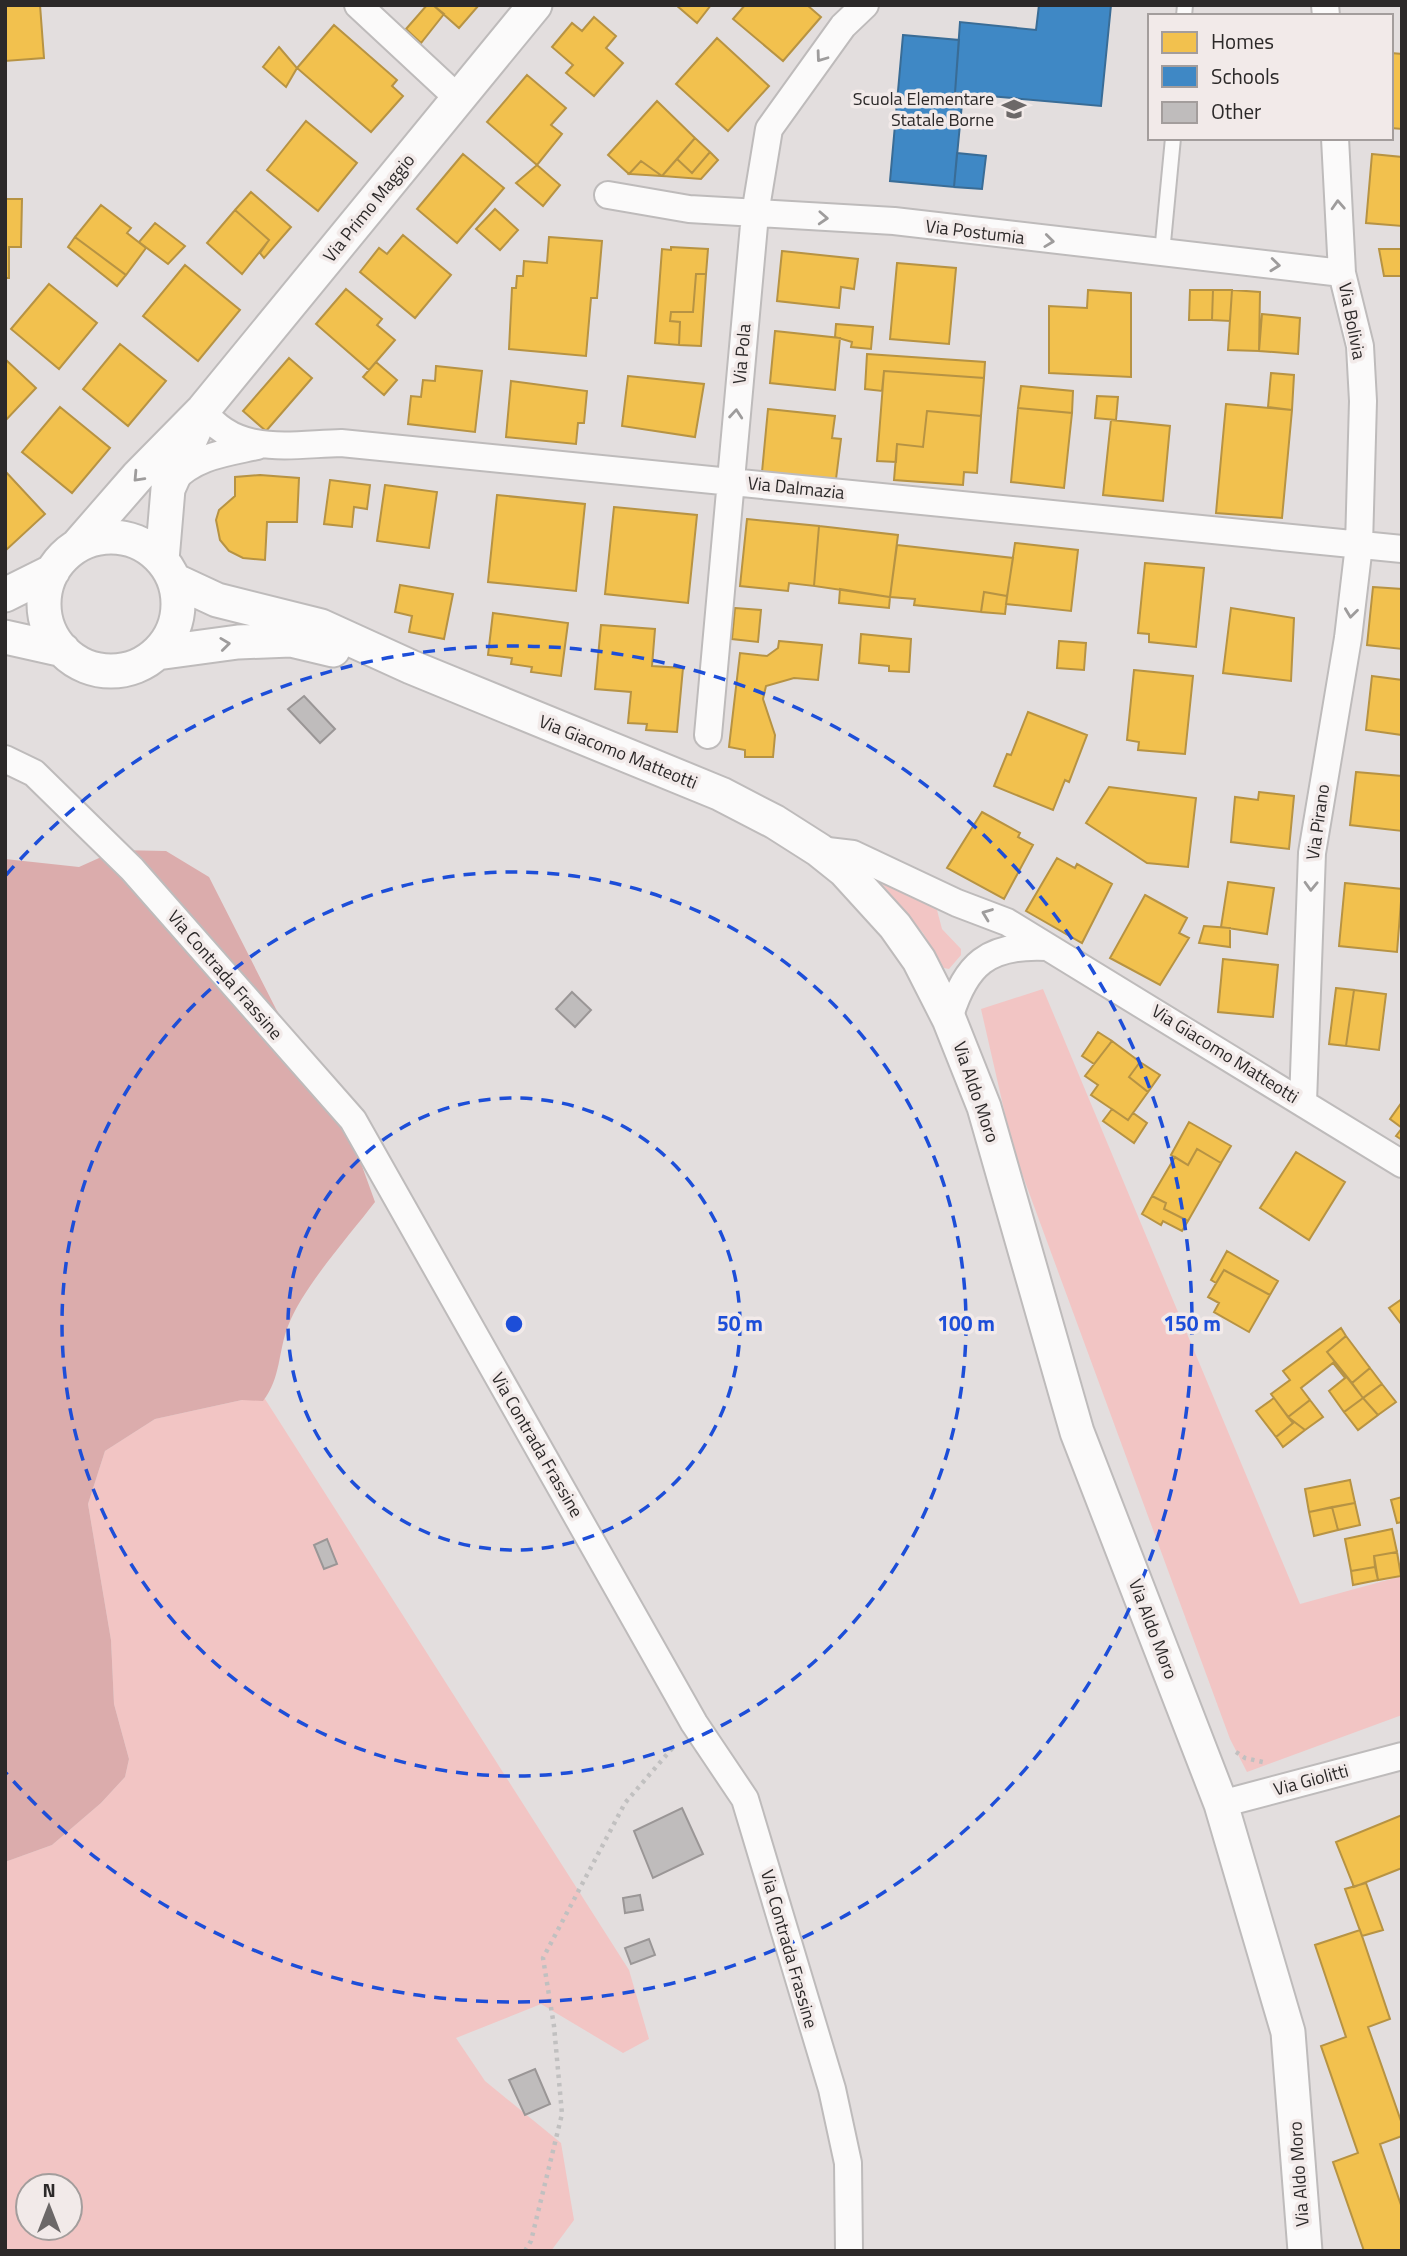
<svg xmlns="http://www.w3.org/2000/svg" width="1407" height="2256" font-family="'Titillium Web',sans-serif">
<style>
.green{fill:#f2c5c4;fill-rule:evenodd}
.forest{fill:#dbacac}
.homes{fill:#f2c14e;stroke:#b79343;stroke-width:2}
.schools{fill:#3f88c5;stroke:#396c96;stroke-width:2}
.building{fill:#bfbcbc;stroke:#9a9696;stroke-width:2}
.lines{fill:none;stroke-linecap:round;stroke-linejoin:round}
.service-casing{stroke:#bebbbb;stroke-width:18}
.minor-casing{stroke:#bebbbb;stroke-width:30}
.tertiary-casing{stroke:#bebbbb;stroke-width:37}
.path{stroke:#c1c0c0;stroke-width:4.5;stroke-dasharray:3.5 5;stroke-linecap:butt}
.service{stroke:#fbfafa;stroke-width:14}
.minor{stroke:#fbfafa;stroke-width:26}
.tertiary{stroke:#fbfafa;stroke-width:33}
.oneway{stroke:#9e9c9c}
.ring{fill:none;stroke:#1d4ed8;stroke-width:3.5;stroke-dasharray:12 9}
.labels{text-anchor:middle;stroke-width:7;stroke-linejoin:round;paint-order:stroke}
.poi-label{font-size:18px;fill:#2c2929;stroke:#f2eae9;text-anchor:end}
.street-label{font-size:18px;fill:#2c2929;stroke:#f2eae9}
.centre{fill:#1d4ed8;stroke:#f2eae9;stroke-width:3.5}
.ring-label{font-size:21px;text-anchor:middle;font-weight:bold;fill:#1d4ed8;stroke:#f2eae9;stroke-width:7;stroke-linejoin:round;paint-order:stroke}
</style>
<rect width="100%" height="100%" fill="#e3dede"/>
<path class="green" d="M878,879L937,910L942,929L961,949V955L949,969L944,968L923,933Z
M1043,989L1300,1604L1402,1576V1715L1247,1772L1230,1739L1013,1149L981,1009Z
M265,1399L629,1970L649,2039L623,2053L541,2004L456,2038L485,2081L561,2143L574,2220L551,2251H5V1862L52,1845L101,1803L125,1777L129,1759L114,1704L111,1640L88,1504L105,1451L155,1419L242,1400ZM28,2186H70V2228H28Z"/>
<path class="forest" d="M117,850L166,851L209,877L276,1009L353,1141L375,1202C349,1236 303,1287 288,1326C278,1352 281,1378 263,1401L242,1400L155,1419L105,1451L88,1504L111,1640L114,1704L129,1759L125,1777L101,1803L52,1845L5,1862V859L79,867Z"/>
<path class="homes" d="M5,5H40L44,58L5,61Z
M427,5H433L444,14L421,43L406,29Z
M433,5H479L459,28Z
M676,5H711L697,23Z
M745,5H807L821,17L783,61L733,19Z
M594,17L616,36L606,48L623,63L594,96L566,73L573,65L552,47L572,23L582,31Z
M334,25L397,80L392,86L403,96L371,132L297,68Z
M717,38L769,86L728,131L676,84Z
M279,47L297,68L286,87L263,67Z
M1391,53L1402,54V129L1391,128Z
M527,75L566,108L551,125L562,134L537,165L487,122Z
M657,101L695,138L662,176L641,161L629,174L608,155Z
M306,121L357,163L318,211L267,170Z
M695,138L710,152L692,173L677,159Z
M710,152L718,160L701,179L662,176L677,159L692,173Z
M463,154L504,188L457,243L417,209Z
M1372,154L1402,157V226L1366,223Z
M641,161L662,176L629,174Z
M537,165L560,185L543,206L516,183Z
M251,192L291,227L264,258L260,253L269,240L235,210Z
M5,199H22L21,247H9V278H5Z
M101,205L131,228L127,233L146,248L126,275L75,237Z
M495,209L518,230L500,250L476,229Z
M235,210L269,240L242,274L207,243Z
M155,223L185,246L168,264L139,242Z
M403,235L451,275L415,318L360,272L379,248L387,254Z
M75,237L126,275L117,286L68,247Z
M549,237L602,241L597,298H591L586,356L509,349L512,288H516L517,276H523L524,261L547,263Z
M671,247L708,249L706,274H696L693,312H671L670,321L680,322L679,345L655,343L662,249L671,250Z
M1379,249H1402V276H1384Z
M782,251L858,259L854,289L841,287L839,308L777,301Z
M897,263L956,268L949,344L890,339Z
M185,265L240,310L198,361L143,316Z
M696,274H706L701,346L679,345L680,322L670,321L671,312H693Z
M49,284L97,323L59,369L11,329Z
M346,289L382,319L377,325L395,340L369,370L316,324Z
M1088,290L1131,293V377L1049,373V306L1087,308Z
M1190,290H1213L1212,320H1189Z
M1213,290H1232L1230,321L1212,320Z
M1232,290L1260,292L1259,351L1228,350Z
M1262,314L1300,318L1298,354L1259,351Z
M836,324L873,327L871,349L851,347L852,342L835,337Z
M775,331L840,338L835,390L770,383Z
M120,344L166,381L128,426L83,389Z
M867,354L985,362L984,378L884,371L882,391L865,389Z
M289,358L312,378L266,431L243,411Z
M5,359L36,388L5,421Z
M376,362L397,380L384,395L363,377Z
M436,366L482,371L475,432L408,424L411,396L421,397L423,380L435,381Z
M884,371L984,378L981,416L927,411L923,447L897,444L896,462L877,461Z
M1271,373L1294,375L1292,410L1268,407Z
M628,376L704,384L695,437L622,426Z
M511,381L587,391L584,423H578L576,444L506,437Z
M1021,386L1073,391L1072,413L1018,408Z
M1097,396L1118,397L1116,420L1095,418Z
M1226,404L1292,410L1282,518L1216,513Z
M60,407L110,448L72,493L22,452Z
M1018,408L1072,413L1064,488L1011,482Z
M768,409L835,416L832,438L841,439L836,479L762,472Z
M927,411L981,416L977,473L964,472L963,485L894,480L897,444L923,447Z
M1111,420L1170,426L1163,501L1103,495Z
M5,471L45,514L5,551Z
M260,475L299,478L297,522H267L265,560L243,558L229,551L220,540L216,520L219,510L235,496V477Z
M330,480L370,485L367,509L354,507L352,527L324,524Z
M385,485L437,492L429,548L377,541Z
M497,495L585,504L576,591L488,582Z
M614,507L697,515L688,603L605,594Z
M747,519L819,526L814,586L789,583L788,591L740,586Z
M819,526L898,535L890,597L814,586Z
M1015,543L1078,550L1071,611L1006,604Z
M897,545L1013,558L1007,596L984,592L981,612L914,605L915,599L890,597Z
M1145,563L1204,568L1196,647L1149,642V634L1138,633Z
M400,585L453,594L444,639L409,632L412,616L395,612Z
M1373,587L1402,589V649L1367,645Z
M840,589L890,597L889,608L839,603Z
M984,592L1007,596L1005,614L981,612Z
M735,608L761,610L758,642L732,639Z
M1231,608L1294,618L1291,681L1223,673Z
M493,613L568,623L561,676L531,672L532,667L511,664L512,658L488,655Z
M601,625L655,629L652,666L683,668L677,732L646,730L647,724L628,723L631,692L595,689Z
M861,634L911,639L909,672L889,671V666L859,663Z
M779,641L822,645L818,680L794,678L766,686L763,699L775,735L773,757H745V750L729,747L740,653L767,656L778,648Z
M1059,641L1086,643L1084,670L1057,668Z
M1134,670L1193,676L1185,754L1138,750L1139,742L1127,740Z
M1372,676L1402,680V735L1366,730Z
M1028,712L1087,735L1069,782L1065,780L1053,810L994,786L1007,754L1011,755Z
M1356,772L1402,776V831L1350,825Z
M1109,787L1196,798L1188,867L1147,863L1086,823Z
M1259,792L1294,796L1289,849L1231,842L1235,797L1258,800Z
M982,812L1020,833L1018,837L1033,845L1004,899L947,868Z
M1057,858L1075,868L1077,864L1112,884L1082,943L1026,911Z
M1228,882L1274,888L1267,934L1221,927Z
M1345,883L1402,889L1397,952L1339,946Z
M1145,895L1187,918L1179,933L1189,938L1160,985L1110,958Z
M1204,926L1230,928V947L1199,943Z
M1223,959L1278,965L1273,1017L1218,1012Z
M1336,988L1354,990L1346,1046L1329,1044Z
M1354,990L1386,994L1379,1050L1346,1046Z
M1098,1032L1112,1041L1094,1064L1082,1056Z
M1112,1041L1140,1062L1129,1077L1148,1092L1128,1120L1091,1095L1098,1085L1085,1076Z
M1140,1062L1160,1075L1148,1092L1129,1077Z
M1402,1102V1140L1396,1136L1402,1128L1390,1119Z
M1112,1109L1128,1120L1133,1113L1147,1123L1134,1143L1103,1121Z
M1189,1122L1231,1146L1221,1163L1197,1149L1188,1165L1171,1155Z
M1197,1149L1221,1163L1188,1221L1164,1209L1166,1203L1152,1196L1175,1157L1188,1165Z
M1296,1152L1345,1182L1309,1240L1260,1208Z
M1152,1196L1166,1203L1164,1209L1188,1221L1182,1231L1163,1221L1161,1225L1142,1214Z
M1227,1251L1278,1281L1270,1295L1224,1270L1216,1283L1211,1280Z
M1224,1270L1270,1295L1249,1332L1214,1312L1219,1303L1208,1297Z
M1402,1299V1325L1389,1308Z
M1341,1328L1346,1336L1327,1352L1363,1398L1344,1412L1329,1391L1345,1378L1333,1363L1301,1388L1310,1400L1288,1417L1271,1394L1290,1380L1283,1371Z
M1346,1336L1370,1368L1352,1383L1327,1352Z
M1370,1368L1382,1384L1363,1398L1352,1383Z
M1382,1384L1396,1402L1378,1415L1363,1398Z
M1274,1398L1293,1423L1276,1437L1256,1411Z
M1363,1398L1378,1415L1358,1430L1344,1412Z
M1310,1400L1323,1417L1305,1430L1288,1417Z
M1288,1417L1305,1430L1283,1447L1276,1437L1293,1423Z
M1350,1480L1355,1503L1309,1512L1305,1489Z
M1402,1497V1522L1397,1523L1391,1500Z
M1355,1503L1360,1525L1338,1530L1332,1507Z
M1332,1507L1338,1530L1314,1536L1309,1512Z
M1392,1529L1397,1552L1374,1556L1375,1567L1351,1571L1345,1539Z
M1397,1552L1401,1576L1378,1580L1374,1556Z
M1375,1567L1378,1580L1353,1585L1351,1571Z
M1402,1815V1868L1354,1887L1336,1842Z
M1366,1883L1383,1930L1362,1936L1345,1889Z
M1360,1930L1390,2019L1368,2027L1402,2124V2136L1380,2144L1402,2208V2251H1364L1333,2162L1358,2153L1321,2046L1346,2037L1315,1945Z"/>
<path class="schools" d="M1039,5H1111L1101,106L955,93L960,22L1036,30Z
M903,35L959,40L955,93H963L954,187L890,181Z
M957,153L986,156L982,189L954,187Z"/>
<path class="building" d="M304,696L335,729L320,743L288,709Z
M572,992L591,1010L575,1027L556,1009Z
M327,1539L337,1564L324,1569L314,1545Z
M682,1808L703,1854L653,1878L634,1831Z
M640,1895L643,1910L625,1913L623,1898Z
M649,1939L655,1955L631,1964L625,1948Z
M535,2069L550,2104L525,2115L509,2080Z"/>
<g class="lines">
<g class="service-casing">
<path id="service" d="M1184,16L1185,5
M1162,253L1173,138"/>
</g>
<g class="minor-casing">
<path id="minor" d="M358,5L459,99
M1325,5L1326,16
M608,195L689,209L894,221L1342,273
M203,410C235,457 292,444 341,443L1402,549
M172,481C195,456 225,453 257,446
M708,735L755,214L769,129L843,26L865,5
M5,759L34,773L132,869L353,1120L694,1723L745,1799L832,2089L848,2163L849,2251
M819,850L853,854L957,903L1007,922L1402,1164
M949,1019C965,964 988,944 1047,947
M1303,1102L1312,853L1348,638L1359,545L1363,401L1360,346L1342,273L1335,138
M1221,1804L1402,1756"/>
</g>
<g class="tertiary-casing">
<path id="tertiary" d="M44 604a67 67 0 1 1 134 0a67 67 0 1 1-134 0Z
M77,546L138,476L203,410L535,5
M162,560L168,489L195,429
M174,580L217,600L321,626L411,667L721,794L775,822L819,850L844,870L895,926L919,960L949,1019L984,1107L1077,1432L1221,1804L1288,2032L1305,2251
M5,595L53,571
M5,637L63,650
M157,653L238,642L291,640L333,650"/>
</g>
<path class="path" d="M1236,1752L1245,1758L1263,1762
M525,2251L531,2241L562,2114L554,2026L543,1958L625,1803L675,1745"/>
<use href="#service" class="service"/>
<use href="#minor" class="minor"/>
<use href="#tertiary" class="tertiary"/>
</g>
<defs><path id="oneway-chevron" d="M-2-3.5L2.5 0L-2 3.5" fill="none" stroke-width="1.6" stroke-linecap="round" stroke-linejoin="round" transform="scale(1.75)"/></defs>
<g class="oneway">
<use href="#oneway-chevron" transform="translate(821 57) rotate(126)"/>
<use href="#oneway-chevron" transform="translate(1338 205) rotate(-93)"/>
<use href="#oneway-chevron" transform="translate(823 218) rotate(3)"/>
<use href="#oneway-chevron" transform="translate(1049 241) rotate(7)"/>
<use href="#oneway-chevron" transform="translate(1275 265) rotate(6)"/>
<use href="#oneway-chevron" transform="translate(736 414) rotate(-85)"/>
<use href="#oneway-chevron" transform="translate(138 477) rotate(133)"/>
<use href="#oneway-chevron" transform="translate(1351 613) rotate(97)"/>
<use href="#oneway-chevron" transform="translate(225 644) rotate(-7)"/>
<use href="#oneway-chevron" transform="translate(1311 886) rotate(92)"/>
<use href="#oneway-chevron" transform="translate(987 914) rotate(-159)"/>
</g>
<g class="ring">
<circle cx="514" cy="1324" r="226"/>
<circle cx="514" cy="1324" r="452"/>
<path d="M6 875A678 678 0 1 1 6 1773"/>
</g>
<defs>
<g id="school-bare" transform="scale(1.89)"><path d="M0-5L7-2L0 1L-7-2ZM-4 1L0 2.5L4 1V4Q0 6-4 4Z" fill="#6c6868" stroke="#f2eae9" stroke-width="2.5" paint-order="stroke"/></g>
</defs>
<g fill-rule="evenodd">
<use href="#school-bare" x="1014" y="109"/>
</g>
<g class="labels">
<g class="poi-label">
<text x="994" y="105">Scuola Elementare<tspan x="994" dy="21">Statale Borne</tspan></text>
</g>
<g class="street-label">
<text transform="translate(369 208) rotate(-51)" y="6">Via Primo Maggio</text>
<text transform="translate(975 232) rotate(7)" y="6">Via Postumia</text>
<text transform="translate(1352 321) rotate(79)" y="6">Via Bolivia</text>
<text transform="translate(742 354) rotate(-85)" y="6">Via Pola</text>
<text transform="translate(796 488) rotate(6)" y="6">Via Dalmazia</text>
<text transform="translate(618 752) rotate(22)" y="6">Via Giacomo Matteotti</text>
<text transform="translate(1318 822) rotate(-82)" y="6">Via Pirano</text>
<text transform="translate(225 975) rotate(49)" y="6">Via Contrada Frassine</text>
<text transform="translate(1225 1054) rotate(32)" y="6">Via Giacomo Matteotti</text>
<text transform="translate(976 1092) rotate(71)" y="6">Via Aldo Moro</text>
<text transform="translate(537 1445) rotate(60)" y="6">Via Contrada Frassine</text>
<text transform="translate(1153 1629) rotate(69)" y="6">Via Aldo Moro</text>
<text transform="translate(1311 1780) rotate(-15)" y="6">Via Giolitti</text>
<text transform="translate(789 1949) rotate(74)" y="6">Via Contrada Frassine</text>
<text transform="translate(1299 2174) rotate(-94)" y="6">Via Aldo Moro</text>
</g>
</g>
<circle cx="514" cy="1324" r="10" class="centre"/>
<g class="ring-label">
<text x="740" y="1331">50 m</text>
<text x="966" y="1331">100 m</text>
<text x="1192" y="1331">150 m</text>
</g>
<rect width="1407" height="2256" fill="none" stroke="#2c2929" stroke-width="14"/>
<rect x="1148" y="14" width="245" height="126" fill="#f2eae9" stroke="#a39d9c" stroke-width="2"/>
<rect x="1162" y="32" width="35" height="21" fill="#f2c14e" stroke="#a39d9c" stroke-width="2"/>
<text x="1211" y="49" font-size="21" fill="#2c2929">Homes</text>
<rect x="1162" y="66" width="35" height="21" fill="#3f88c5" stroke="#a39d9c" stroke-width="2"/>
<text x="1211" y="84" font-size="21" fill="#2c2929">Schools</text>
<rect x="1162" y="102" width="35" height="21" fill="#bfbcbc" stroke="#a39d9c" stroke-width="2"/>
<text x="1211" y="119" font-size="21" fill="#2c2929">Other</text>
<g transform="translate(49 2207)"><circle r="33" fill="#f2eae9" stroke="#a39d9c" stroke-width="2"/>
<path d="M0-5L12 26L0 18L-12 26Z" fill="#6c6868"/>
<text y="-10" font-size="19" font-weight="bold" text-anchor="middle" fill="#2c2929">N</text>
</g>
</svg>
